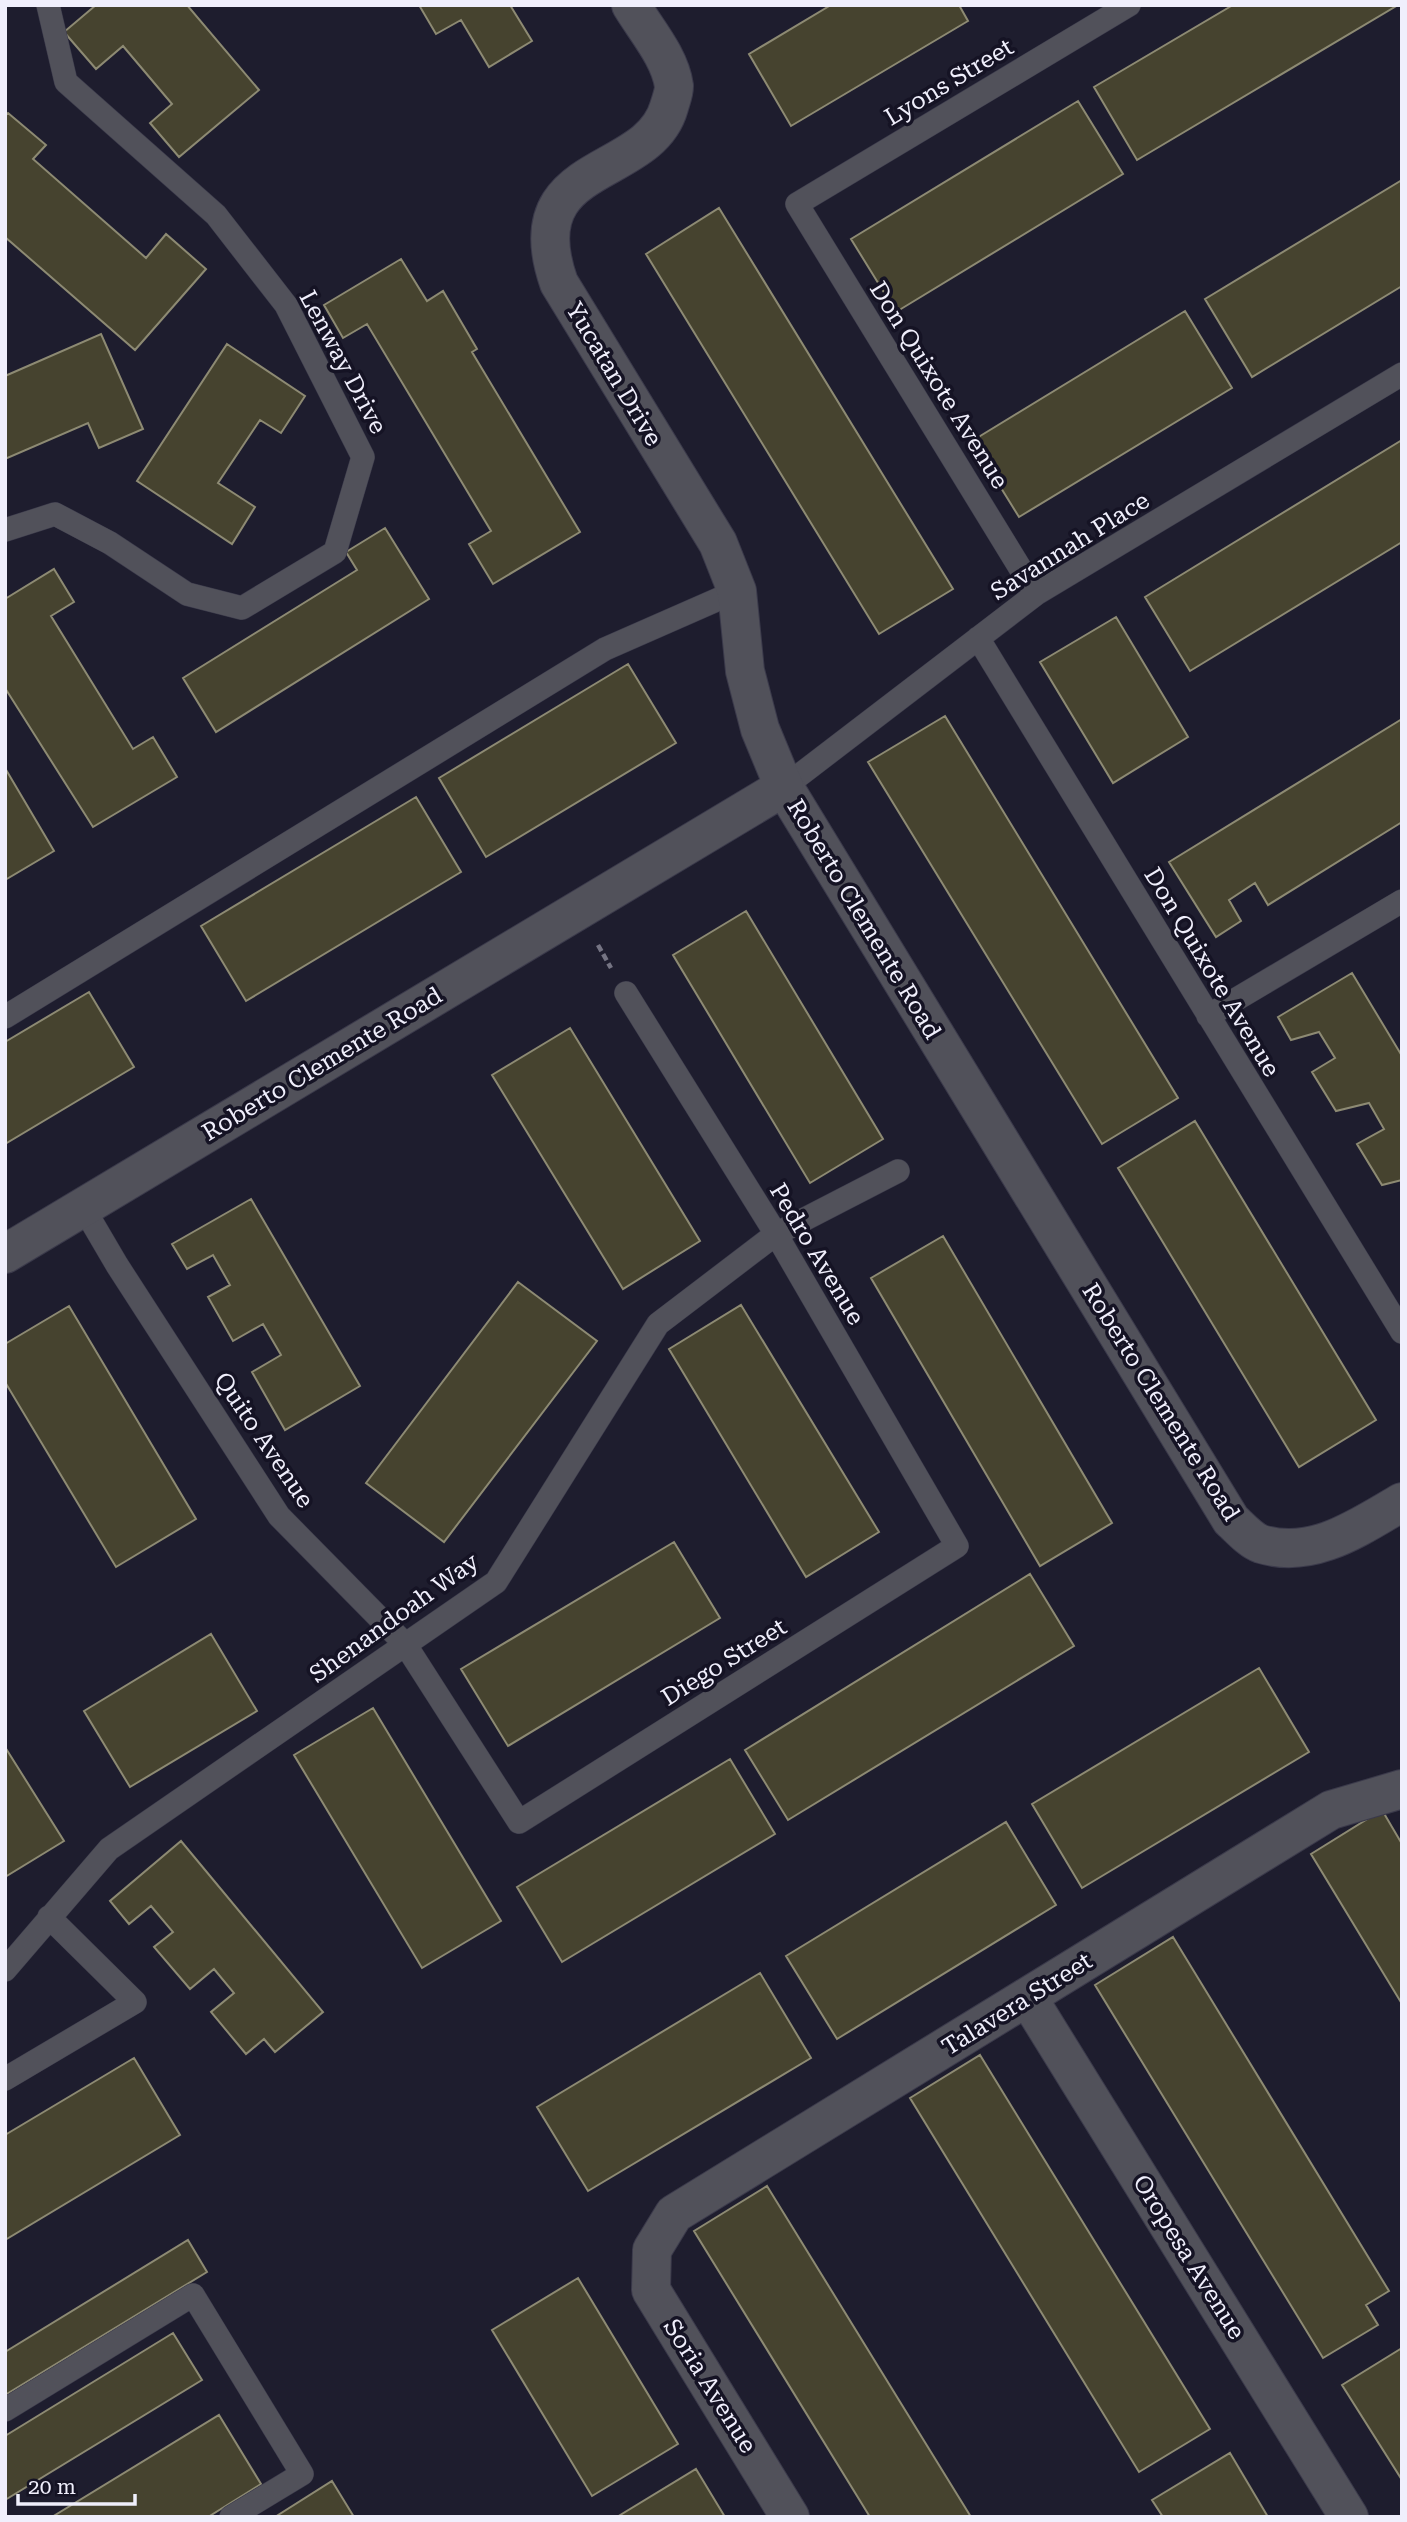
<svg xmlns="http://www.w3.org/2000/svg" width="1407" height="2522" font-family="'Roboto Serif',serif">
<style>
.building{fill:#46432f;stroke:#8d8a73;stroke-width:2}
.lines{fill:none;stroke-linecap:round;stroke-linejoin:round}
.service-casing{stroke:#3b3a4b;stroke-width:24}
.minor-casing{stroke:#3b3a4b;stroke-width:40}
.tertiary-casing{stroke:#3b3a4b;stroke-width:40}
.path{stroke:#757483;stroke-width:4.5;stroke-dasharray:7 3.5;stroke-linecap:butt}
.service{stroke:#51515a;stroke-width:23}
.minor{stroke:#51515a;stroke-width:38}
.tertiary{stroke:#51515a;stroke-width:38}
.labels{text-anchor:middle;stroke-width:7;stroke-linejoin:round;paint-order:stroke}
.street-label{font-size:24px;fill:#f0effc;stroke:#151324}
</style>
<rect width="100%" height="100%" fill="#1e1d2e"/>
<path class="building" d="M96,5H187L259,90L179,157L150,123L172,104L123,46L96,69L64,32Z
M419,5H510L532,41L489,67L461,20L436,34Z
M831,5H959L968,21L791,126L749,54Z
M1233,5H1398L1137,160L1094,87Z
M1078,101L1123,174L896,312L851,239Z
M8,113L46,145L33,159L146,258L166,234L206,269L135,350L5,237V116Z
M1402,180V286L1252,377L1205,299Z
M719,208L953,589L879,634L646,254Z
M401,259L427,301L443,291L477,349L472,352L580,532L493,584L469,544L491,531L367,324L343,338L324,305Z
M1185,311L1232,388L1019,517L972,441Z
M101,334L143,429L99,448L88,423L5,459V376Z
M227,344L305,396L281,433L260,420L218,483L255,507L232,544L137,481Z
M1402,440V542L1190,671L1145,597Z
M385,528L429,599L216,732L183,678L357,570L346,552Z
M54,569L74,602L51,616L133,749L153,737L177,777L93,827L5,688V599Z
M1116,617L1188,737L1113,783L1040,662Z
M628,664L676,743L486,857L439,778Z
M945,716L1178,1098L1102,1144L868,762Z
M1402,719V822L1268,905L1255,883L1229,900L1241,921L1216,937L1169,862Z
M5,768L54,851L5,880Z
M416,797L461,872L246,1001L201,926Z
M746,911L883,1139L810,1183L673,955Z
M1352,973L1402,1056V1180L1382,1185L1357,1144L1384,1129L1369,1103L1336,1111L1312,1072L1335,1058L1319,1032L1291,1040L1278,1017Z
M89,992L134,1067L5,1144V1042Z
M570,1028L700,1241L623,1289L492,1075Z
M1195,1121L1376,1420L1299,1467L1118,1168Z
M251,1199L360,1386L285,1430L252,1372L281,1355L263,1324L233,1341L208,1297L230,1285L213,1255L187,1269L172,1244Z
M943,1236L1112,1523L1040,1566L871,1278Z
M518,1282L597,1341L444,1542L366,1483Z
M741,1305L879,1532L806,1577L669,1349Z
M69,1306L196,1519L116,1567L5,1382V1344Z
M674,1542L720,1618L508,1746L461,1669Z
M1030,1574L1074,1646L788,1820L745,1750Z
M211,1634L257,1711L130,1787L84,1711Z
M1259,1668L1309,1752L1082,1888L1032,1804Z
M373,1708L501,1921L422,1968L294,1755Z
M5,1747L64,1841L5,1877Z
M730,1759L775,1834L562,1962L517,1887Z
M1382,1810L1402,1844V2004L1311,1854Z
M1006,1822L1056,1905L837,2039L786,1956Z
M181,1841L323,2012L275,2052L264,2039L246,2054L211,2012L234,1993L214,1969L190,1989L154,1947L173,1932L151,1906L129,1924L110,1901Z
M1173,1937L1389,2291L1366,2305L1378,2325L1323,2358L1095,1985Z
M760,1973L811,2058L588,2191L537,2107Z
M980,2055L1210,2429L1139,2472L910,2098Z
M134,2058L180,2135L5,2240V2135Z
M767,2186L971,2517H870L694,2231Z
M188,2240L207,2272L5,2395V2352Z
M578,2278L678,2444L592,2496L492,2330Z
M173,2333L202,2380L5,2500V2436Z
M1402,2348V2480L1342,2385Z
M219,2415L261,2484L208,2517H52Z
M1230,2453L1268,2517H1163L1152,2500Z
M696,2469L725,2517H617Z
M332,2481L354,2517H275Z"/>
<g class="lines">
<g class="service-casing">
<path id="service" d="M5,530L55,514L110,543L187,594L242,608L335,552L363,457L286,305L216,215L66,82L48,5
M1036,594L797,204L1129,5
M978,638L1402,1332
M784,787L1036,594L1402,374
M1208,1016L1402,901
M5,1017L605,649L737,591
M83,1207L117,1265L279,1516L405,1644L519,1822L957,1546L776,1234L626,993
M5,1970L109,1849L496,1582L658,1324L776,1234L898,1171
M5,2079L135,2002L49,1917
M5,2410L193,2295L302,2474L231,2517"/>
</g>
<g class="minor-casing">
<path id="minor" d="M784,787L1231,1520C1239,1527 1250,1540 1261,1544C1313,1560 1359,1527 1402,1502
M1028,1998L1349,2517
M790,2517L651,2290L652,2250L674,2214L1331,1810L1402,1789"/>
</g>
<g class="tertiary-casing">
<path id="tertiary" d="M5,1254L784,787L760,729L745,671L737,591L718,543L559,283C515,158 648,181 669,107C671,100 674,93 674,86C670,57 646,30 631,5"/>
</g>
<path class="path" d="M598,945L611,968"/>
<use href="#service" class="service"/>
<use href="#minor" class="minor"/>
<use href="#tertiary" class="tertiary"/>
</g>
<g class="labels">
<g class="street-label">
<text transform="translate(949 82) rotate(-31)" y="8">Lyons Street</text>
<text transform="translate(343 362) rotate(62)" y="8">Lenway Drive</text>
<text transform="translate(614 374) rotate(59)" y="8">Yucatan Drive</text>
<text transform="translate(939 385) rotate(58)" y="8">Don Quixote Avenue</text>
<text transform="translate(1070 546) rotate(-32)" y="8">Savannah Place</text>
<text transform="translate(864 919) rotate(59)" y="8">Roberto Clemente Road</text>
<text transform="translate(1212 972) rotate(59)" y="8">Don Quixote Avenue</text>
<text transform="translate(322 1064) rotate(-31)" y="8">Roberto Clemente Road</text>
<text transform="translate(817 1254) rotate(59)" y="8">Pedro Avenue</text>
<text transform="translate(1161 1402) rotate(58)" y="8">Roberto Clemente Road</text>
<text transform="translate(264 1440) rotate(56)" y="8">Quito Avenue</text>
<text transform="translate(394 1618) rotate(-36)" y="8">Shenandoah Way</text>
<text transform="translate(724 1662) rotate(-32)" y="8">Diego Street</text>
<text transform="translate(1017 2004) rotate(-32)" y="8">Talavera Street</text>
<text transform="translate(1189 2257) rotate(58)" y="8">Oropesa Avenue</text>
<text transform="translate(710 2386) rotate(58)" y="8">Soria Avenue</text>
</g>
</g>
<rect width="1407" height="2522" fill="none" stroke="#f0effc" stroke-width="14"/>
<path d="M18 2494v10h117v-10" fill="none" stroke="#f0effc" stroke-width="3.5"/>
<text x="28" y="2494" font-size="21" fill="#f0effc" stroke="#151324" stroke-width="5" paint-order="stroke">20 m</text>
</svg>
